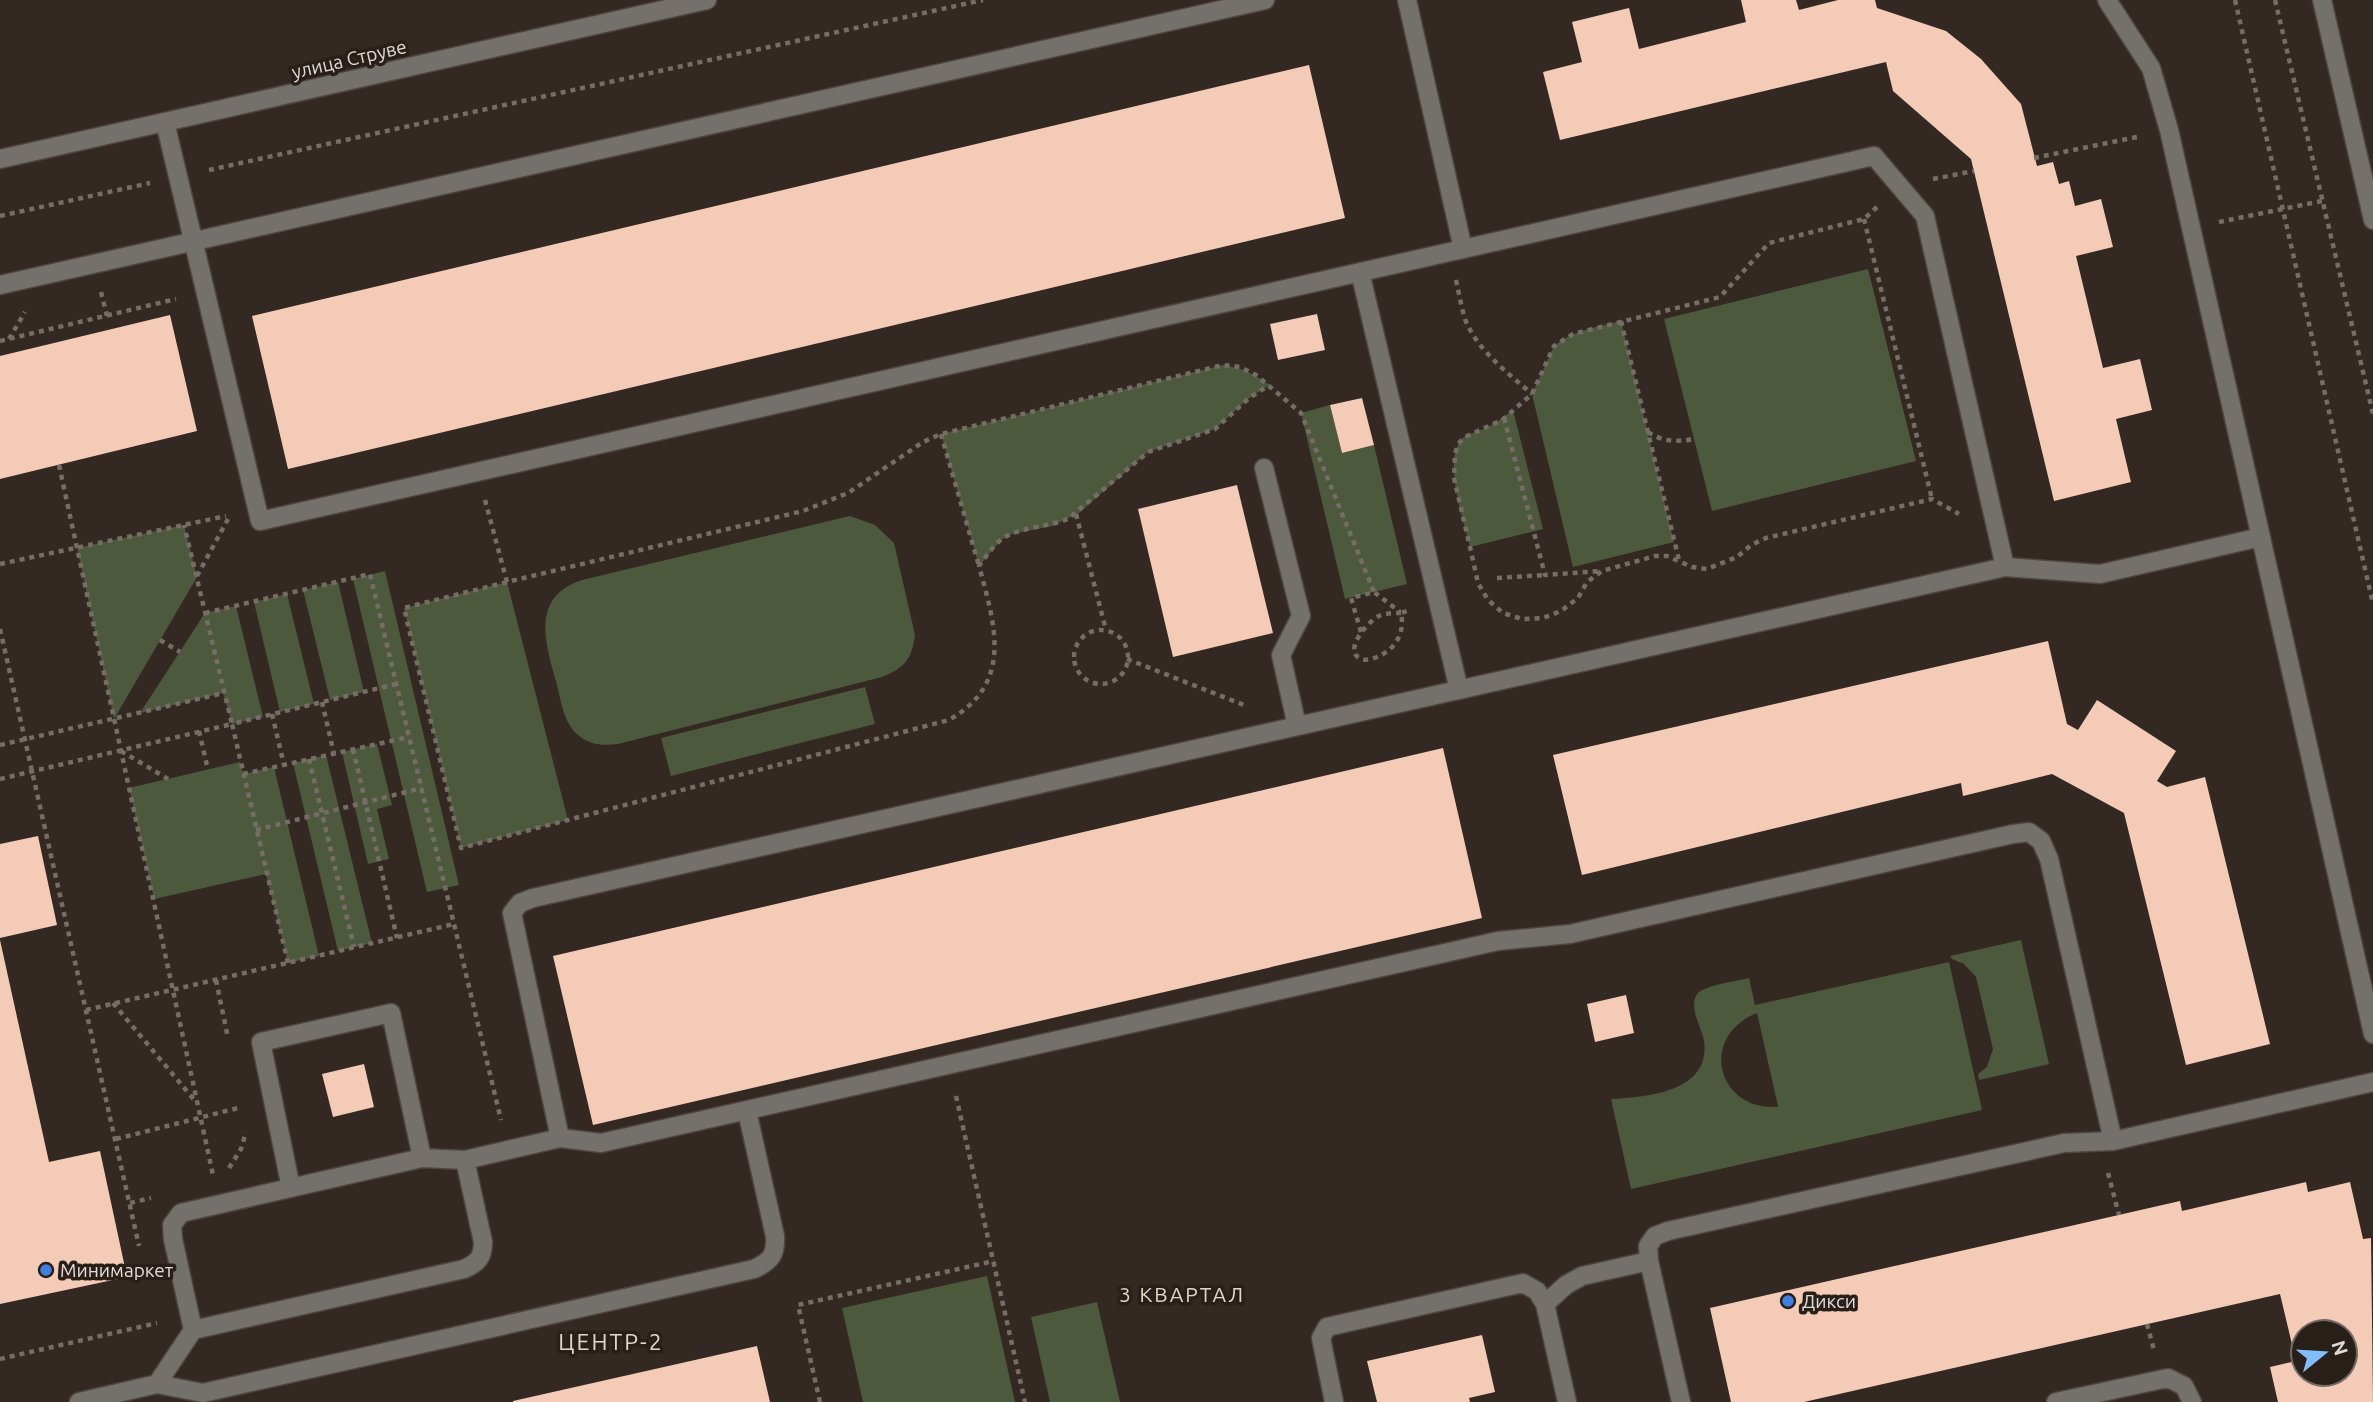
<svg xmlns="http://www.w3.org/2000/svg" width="2373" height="1402" font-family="Ubuntu,sans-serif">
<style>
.green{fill:#4d593c;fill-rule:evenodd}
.building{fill:#f4cbb6;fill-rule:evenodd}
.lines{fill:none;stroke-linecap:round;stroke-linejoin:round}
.minor-casing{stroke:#4f453f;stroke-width:21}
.path{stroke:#766d67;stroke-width:4.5;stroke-dasharray:5 5;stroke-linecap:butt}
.minor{stroke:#74706b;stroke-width:18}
.shop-dot{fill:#3f7fe0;stroke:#291f19;stroke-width:2.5}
.labels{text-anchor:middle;stroke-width:7;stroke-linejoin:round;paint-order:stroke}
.street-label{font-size:19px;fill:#e1dad6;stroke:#291f19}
.poi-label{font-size:19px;fill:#e1dad6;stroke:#291f19;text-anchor:start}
.neighbourhood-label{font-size:21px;letter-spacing:2px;fill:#e1d4cb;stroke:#291f19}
.quarter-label{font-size:23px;letter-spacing:2px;fill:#e1d4cb;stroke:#291f19}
</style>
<rect width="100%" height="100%" fill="#332922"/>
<path class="green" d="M1868,269L1916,461L1712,511L1664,319Z
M1621,321L1674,542L1573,567L1532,394L1554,346C1573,330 1598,327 1621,321Z
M1223,365C1241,368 1254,373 1269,385L1248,399L1215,429L1148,452L1079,513L1052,526L1012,534L1001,540L979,566L941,434Z
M1330,405L1342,453L1374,445L1407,584L1345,599L1301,413Z
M1513,410L1543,529L1470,547C1464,522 1440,454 1465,436C1471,433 1479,431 1486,428C1496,423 1504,417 1513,410Z
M850,516L875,525L894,543L915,635C911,661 905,667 882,677L618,744C604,746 589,745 578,735C564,723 561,702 557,685C546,646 529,597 582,580Z
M184,525L197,577L114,719L77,548Z
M385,571L459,885L427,892L353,579Z
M338,582L364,692L330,700L303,590Z
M507,582L568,820L461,848L404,608Z
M287,594L314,704L280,712L254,602Z
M236,606L263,717L232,724L223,693L140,713L205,613Z
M865,687L875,724L671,776L661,738Z
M377,744L392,805L377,809L389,859L368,864L342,752Z
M326,755L372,943L338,951L293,763Z
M240,762L243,774L274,767L319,956L288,963L266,874L154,899L129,788Z
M2021,940L2049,1064L1979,1080L1978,1074L1987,1067L1993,1049L1976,977L1964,964L1952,959L1950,956Z
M1949,962L1982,1110L1631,1189L1611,1099C1647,1097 1711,1092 1704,1041C1702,1028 1688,1007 1697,994C1704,985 1738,981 1749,978L1755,1005ZM1757,1013L1778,1106L1777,1107C1716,1110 1699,1036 1757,1013Z
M987,1276L1015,1402H863L842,1308Z
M1097,1302L1120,1402H1050L1031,1317Z"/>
<path class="building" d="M1741,0H1796L1799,10L1838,0H1875L1877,8L1946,31L1981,59L2021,104L2037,166L2053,162L2059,184L2069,181L2075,206L2101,199L2113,247L2076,256L2103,368L2140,359L2152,410L2116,419L2131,482L2054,501L1971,159L1893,91L1886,62L1560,140L1543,72L1582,62L1572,22L1629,8L1639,49L1746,22Z
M1309,65L1345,218L288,469L252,316Z
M1317,314L1325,350L1278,360L1270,324Z
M170,315L197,431L0,479V356Z
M1362,398L1374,445L1342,453L1330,405Z
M1237,485L1273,633L1173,657L1138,509Z
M2048,641L2067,724L2078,730L2097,700L2176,751L2157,781L2167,787L2205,777L2270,1044L2186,1065L2124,813L2052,774L1963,796L1961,783L1582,875L1553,755Z
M1443,748L1482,918L593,1125L553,956Z
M38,836L57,925L0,938V844Z
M0,940L49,1162L100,1151L127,1277L0,1304Z
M1626,995L1634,1033L1595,1042L1587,1004Z
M364,1064L374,1107L333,1117L322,1074Z
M2306,1182L2308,1192L2350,1182L2363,1239L2371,1238L2373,1402H2278L2270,1367L2296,1361L2280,1294L1804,1402H1731L1710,1308L2180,1201L2182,1211ZM2303,1332H2345V1374H2303Z
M1482,1335L1495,1392L1469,1398L1470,1402H1377L1367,1361Z
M757,1346L770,1402H513V1401Z"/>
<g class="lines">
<g class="minor-casing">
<path id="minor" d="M1407,0L1463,249
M2107,0L2151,68L2169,130L2373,1034
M2322,0L2373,220
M165,122L260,521L1874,156L1925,216L2005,567
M0,159L707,0
M1360,272L1459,690
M0,285L1265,0
M1264,468L1301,616L1281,655L1297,726
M560,1138L512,913L520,903L533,898L2005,567L2100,574L2261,537
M291,1188L261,1042L391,1013L422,1158
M1545,1304L1566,1285L1582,1276L1649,1261
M193,1330L173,1239L172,1225L181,1213L422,1158L465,1160
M157,1384L203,1393L754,1269C771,1261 776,1255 775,1236L747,1111
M79,1402L157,1384L193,1330L464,1269C478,1263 483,1257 483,1242L465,1160L560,1138L601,1143L1498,941L1570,934L2013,834L2029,832L2041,841L2049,859L2113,1141L2373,1082
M1334,1402L1321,1338L1327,1327L1523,1283L1537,1291L1545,1304L1567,1402
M1681,1402L1649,1261L1648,1246L1655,1236L1668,1231L2064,1143L2113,1141
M2056,1402L2168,1378L2184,1386L2192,1402"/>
</g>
<path class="path" d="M2235,0L2373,604
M2275,0L2373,414
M2034,158L2137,137
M209,170L983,0
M1933,179L1974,171
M1877,207L1864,219L1769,243L1720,297L1573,334L1554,346L1532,394L1502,420L1465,437L1458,444L1455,454L1454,478L1470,547L1478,583L1488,600L1503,613L1522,619L1543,618L1561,611L1578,598L1587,582L1602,571L1655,556H1667L1692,567L1707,569L1737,557L1751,545L1766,538L1932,499L1959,514
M0,216L150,183
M1864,219L1932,499
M2219,222L2322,201
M1456,280C1459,293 1461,306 1465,319C1477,350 1507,372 1532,394
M101,292L107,316
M1621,321L1679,560
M9,339L25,312
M0,341L176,299
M1504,418L1545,575L1601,571
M1648,432C1663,442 1677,442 1694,439
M941,434L979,566
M59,465L213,1175
M485,500L507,582L803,511L848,493L923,442L941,434L1223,365L1240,367L1256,375L1301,413L1374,592
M1076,514L1106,630
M0,564L226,516
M197,576L228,519
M1497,578L1545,575
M507,582L404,608L461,848L949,720C1014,683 995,625 979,566C986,556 993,546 1002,539C1019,527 1048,527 1068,519L1148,452L1215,429L1248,399L1269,385
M205,613L370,574L501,1120
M1401,613C1394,613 1386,613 1379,616C1368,621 1342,651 1361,659C1366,661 1372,659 1377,657C1396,649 1405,633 1401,613L1410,610
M0,629L139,1246
M1074 657a27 27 0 1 1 54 0a27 27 0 1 1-54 0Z
M1361,632L1351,598L1374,592L1400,612
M160,640L180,652
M1127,659L1244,705
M322,702L334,754
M272,714L284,765
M199,731L208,770
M0,745L224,693
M353,749L397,938
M121,751L168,779
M309,759L354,947
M243,774L409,737
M0,779L232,724L184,525
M256,830L422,788
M288,963L232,724L396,684
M216,980L228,1038
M113,1003L196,1102
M86,1010L454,924
M956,1096L1025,1402
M116,1139L242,1107
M229,1168L241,1149L246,1132
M2108,1173L2119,1215
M130,1203L151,1198
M2147,1324L2154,1350
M0,1359L157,1323
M820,1402L798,1305L994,1261"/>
<use href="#minor" class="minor"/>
</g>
<g class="shop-dot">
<circle cx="46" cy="1270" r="7"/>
<circle cx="1788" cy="1301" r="7"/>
</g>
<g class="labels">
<g class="street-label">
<text transform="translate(349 59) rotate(-13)" y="7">улица Струве</text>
</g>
<g class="poi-label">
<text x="60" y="1277">Минимаркет</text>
<text x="1802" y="1308">Дикси</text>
</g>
<g class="neighbourhood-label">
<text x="1182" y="1302">3 КВАРТАЛ</text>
</g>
<g class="quarter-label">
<text x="611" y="1350">ЦЕНТР-2</text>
</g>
</g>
<g transform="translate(2324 1353) rotate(72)"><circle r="33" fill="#291f19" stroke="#736a65" stroke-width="2"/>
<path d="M0-5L12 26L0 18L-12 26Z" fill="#83bcfb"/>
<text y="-10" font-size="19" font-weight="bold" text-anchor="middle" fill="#e1dad6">N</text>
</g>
</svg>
